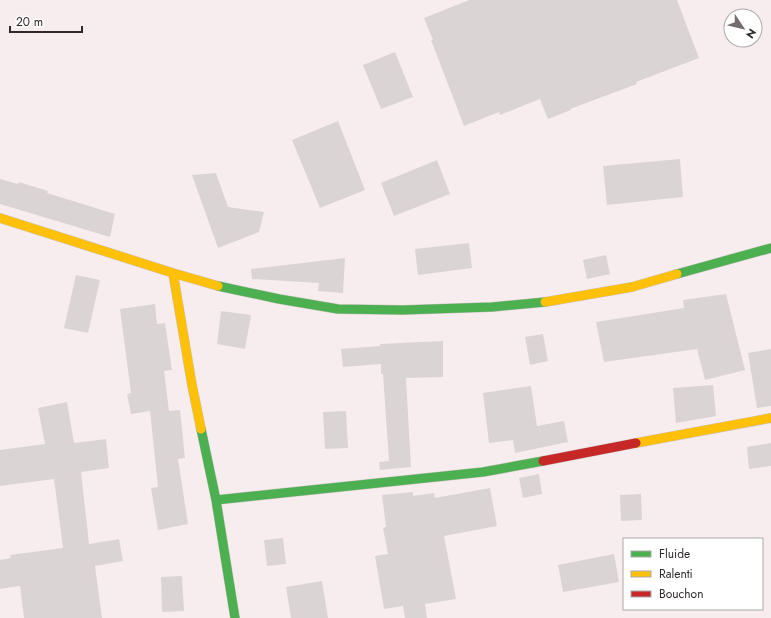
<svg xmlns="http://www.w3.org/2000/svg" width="771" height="618" font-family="Jost,sans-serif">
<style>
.building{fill:#dbd4d5}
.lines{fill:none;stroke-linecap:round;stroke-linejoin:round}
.fast-casing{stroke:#c9c1c2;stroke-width:10}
.slow-casing{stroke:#c9c1c2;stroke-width:10}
.jam-casing{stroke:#c9c1c2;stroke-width:10}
.fast{stroke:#4caf50;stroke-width:9}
.slow{stroke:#ffc107;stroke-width:9}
.jam{stroke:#c62828;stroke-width:9}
</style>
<rect width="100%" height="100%" fill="#f7edef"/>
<path class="building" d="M469,0H677L699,58L636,82L637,84L570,109L571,110L548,119L540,99L500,115L499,112L464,126L431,40H433L424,18Z
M395,52L413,97L381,109L363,65Z
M338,121L365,190L320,208L292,140Z
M680,159L683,197L607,205L603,166Z
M437,160L450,194L394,216L381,183Z
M216,173L228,207L264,212L259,232L218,248L192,175Z
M0,179L18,184L19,182L48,191L47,193L115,214L110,237L0,204Z
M469,243L472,268L418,275L415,249Z
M606,255L610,274L587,279L583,260Z
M345,258L343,293L318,291L319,283L252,279L251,269Z
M76,275L100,280L88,333L64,328Z
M726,294L745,370L705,380L697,349L604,362L596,322L684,308L683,300Z
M155,304L157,324L165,323L172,370L164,371L169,411L180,410L185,458L178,459L188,524L158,530L151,488L158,487L150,411L131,414L127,394L131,393L120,309Z
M221,311L251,315L245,349L217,344Z
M543,334L548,361L530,365L525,337Z
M443,341V377L406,378L411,467L380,470L379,462L389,461L383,374H381V364L343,367L341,349L380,346V344Z
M771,349V406L757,408L748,353Z
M713,385L716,416L676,423L673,388Z
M531,386L537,426L564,421L568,442L515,453L513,440L489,443L483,393Z
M67,402L74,443L106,439L109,468L81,472L89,544L119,539L123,561L95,566L102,618H24L20,586L0,589V560L11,558L10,555L63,548L54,479L0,486V450L45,444L38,408Z
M346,411L348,448L325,449L323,412Z
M771,443V466L749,469L747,447Z
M539,474L542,494L523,498L519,478Z
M490,488L497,526L444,536L456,599L425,604L427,618H405L403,606L384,609L375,556L388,554L383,528L386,527L382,495L413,492V496L434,493L435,498Z
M641,494L642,520L621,521L620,495Z
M283,538L286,564L267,566L264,540Z
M614,554L619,582L563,592L558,565Z
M182,576L184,611L162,612L161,577Z
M322,581L328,618H291L286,587Z"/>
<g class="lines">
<g class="fast-casing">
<path id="fast" d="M677,274L771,248
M218,286L279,299L338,309L403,310L492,307L545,302
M201,429L216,500L235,618
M216,500L483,472L543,461"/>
</g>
<g class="slow-casing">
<path id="slow" d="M0,218L173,273L218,286
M173,273L192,385L201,429
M545,302L632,287L677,274
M636,443L771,418"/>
</g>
<g class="jam-casing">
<path id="jam" d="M543,461L636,443"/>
</g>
<use href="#fast" class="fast"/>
<use href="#slow" class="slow"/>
<use href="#jam" class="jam"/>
</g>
<rect x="623" y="538" width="140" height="72" fill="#ffffff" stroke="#aba9a9"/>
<rect x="631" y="551" width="20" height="6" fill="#4caf50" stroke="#aba9a9"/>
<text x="659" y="558" font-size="12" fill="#2e2829">Fluide</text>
<rect x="631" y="571" width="20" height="6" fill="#ffc107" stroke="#aba9a9"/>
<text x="659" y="578" font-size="12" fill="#2e2829">Ralenti</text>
<rect x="631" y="591" width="20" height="6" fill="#c62828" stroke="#aba9a9"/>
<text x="659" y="598" font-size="12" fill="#2e2829">Bouchon</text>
<g transform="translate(743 28) rotate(125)"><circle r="19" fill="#ffffff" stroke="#aba9a9"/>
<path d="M0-3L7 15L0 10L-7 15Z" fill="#746d6e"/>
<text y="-6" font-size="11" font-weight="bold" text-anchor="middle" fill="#2e2829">N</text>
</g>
<path d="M10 26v6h72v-6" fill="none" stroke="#2e2829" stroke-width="2"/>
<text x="16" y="26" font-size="12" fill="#2e2829" stroke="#ffffff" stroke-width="3" paint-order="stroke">20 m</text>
</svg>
